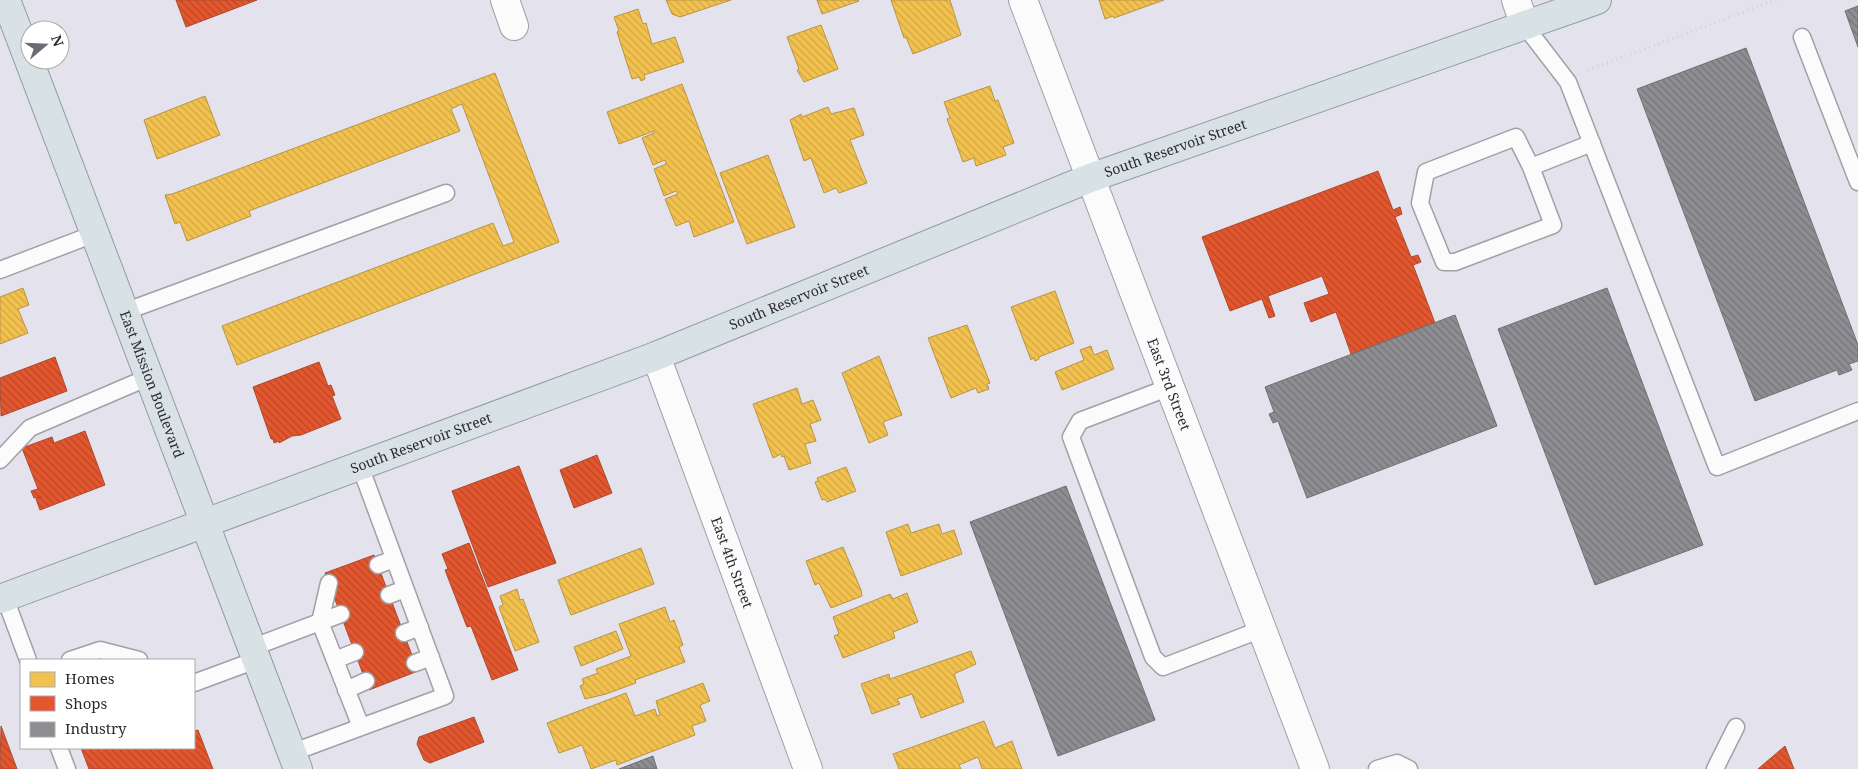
<svg xmlns="http://www.w3.org/2000/svg" width="1858" height="769" font-family="'Noto Serif',serif">
<style>
.homes{fill:url(#homes-back-hatch);stroke:#b79446}
.shops{fill:url(#shops-back-hatch);stroke:#ad4a2f}
.industry{fill:url(#industry-back-hatch);stroke:#707075}
.lines{fill:none;stroke-linecap:round;stroke-linejoin:round}
.lane-casing{stroke:#a19fa7;stroke-width:19}
.street-casing{stroke:#a19fa7;stroke-width:30}
.primary-casing{stroke:#8d9da6;stroke-width:30}
.path{stroke:#d1d1d3;stroke-width:3;stroke-dasharray:1 4;stroke-linecap:butt}
.lane{stroke:#fbfbfc;stroke-width:16}
.street{stroke:#fbfbfc;stroke-width:28}
.primary{stroke:#d8e1e4;stroke-width:28}
.labels{text-anchor:middle;stroke-width:5;stroke-linejoin:round;paint-order:stroke}
.street-label{font-size:14px;fill:#2c2b32;stroke:#fff}
</style>
<defs>
<pattern id="homes-back-hatch" width="6" height="6" patternUnits="userSpaceOnUse" patternTransform="scale(1.25)"><rect width="6" height="6" fill="#f2c14e"/><path d="M-1 5l2 2M0 0l6 6M5-1l2 2" fill="none" stroke="#d0a645"/></pattern>
<pattern id="shops-back-hatch" width="6" height="6" patternUnits="userSpaceOnUse" patternTransform="scale(1.25)"><rect width="6" height="6" fill="#e4572e"/><path d="M-1 5l2 2M0 0l6 6M5-1l2 2" fill="none" stroke="#b94828"/></pattern>
<pattern id="industry-back-hatch" width="6" height="6" patternUnits="userSpaceOnUse" patternTransform="scale(1.25)"><rect width="6" height="6" fill="#8d8d92"/><path d="M-1 5l2 2M0 0l6 6M5-1l2 2" fill="none" stroke="#737378"/></pattern>
</defs>
<rect width="100%" height="100%" fill="#e4e2ec"/>
<path class="homes" d="M666,0H731L680,17L672,14Z
M817,0H858L859,1L822,14Z
M891,0H950L961,35L913,54L906,37L904,38Z
M1099,0H1164L1114,18L1113,16L1105,19Z
M638,9L643,24L646,23L652,44L675,37L684,62L644,75L645,79L641,81L639,77L632,79L617,32L619,31L614,17Z
M821,25L838,69L804,82L797,70L799,69L787,37Z
M495,73L559,242L237,365L222,326L493,223L503,246L514,242L462,104L451,109L460,131L249,211L251,216L187,241L180,222L175,224L165,195L172,194Z
M682,84L734,222L694,237L689,221L676,226L665,199L678,194L676,191L664,196L654,169L666,164L665,160L653,165L642,138L654,133V131L619,144L607,112Z
M990,86L995,101L998,100L1014,143L1003,147L1006,155L976,166L974,158L963,162L947,119L950,118L944,102Z
M205,96L220,135L157,159L144,120Z
M828,107L831,114L854,108L864,135L850,140L867,183L839,193L836,188L824,193L811,158L804,161L790,120L801,114L802,117Z
M768,155L795,227L747,244L720,173Z
M23,288L29,305L18,309L28,333L0,344V297Z
M1055,291L1074,343L1039,357V359L1035,361L1034,358L1031,360L1011,307Z
M967,325L990,383L987,384L989,389L978,393L976,388L951,398L928,338Z
M1091,346L1094,355L1107,350L1114,369L1062,390L1055,372L1084,360L1080,350Z
M879,356L902,415L883,422L888,435L869,443L842,373Z
M797,388L802,404L813,400L821,420L810,424L816,441L805,444L811,463L789,470L784,456L782,457L781,454L773,458L753,404Z
M846,467L856,491L827,502L825,499L822,500L815,482L818,481L817,478Z
M908,524L911,533L939,524L942,534L954,530L962,554L901,576L886,532Z
M843,547L861,590L862,596L831,608L819,583L815,585L806,561Z
M641,548L654,584L571,615L558,580Z
M517,589L520,600L523,599L539,642L515,651L499,607L503,605L500,596Z
M907,593L918,622L893,632L895,638L843,658L834,636L839,634L833,617L890,594L893,599Z
M665,607L670,622L674,620L683,645L679,647L685,662L635,680L636,683L606,694L585,699L580,686L584,684L582,679L598,673L596,669L631,656L619,624Z
M616,631L623,649L581,666L574,647Z
M971,651L976,664L954,674L964,702L921,718L912,694L897,699L900,704L872,714L861,684L889,674L890,679Z
M703,683L710,701L700,705L706,721L692,726L695,735L617,765L616,760L591,769L582,745L559,753L547,723L626,693L635,716L655,709L657,716L660,715L656,701Z
M984,721L995,748L1012,741L1022,769H982L978,757L959,765L961,769H899L893,754Z"/>
<path class="shops" d="M176,0H257L186,27Z
M1378,171L1393,210L1400,207L1402,214L1395,217L1411,257L1418,255L1421,262L1413,265L1435,323L1351,354L1336,312L1311,322L1304,303L1329,294L1322,276L1268,296L1275,316L1269,318L1262,299L1230,311L1202,237Z
M55,357L67,391L1,416L0,378Z
M319,362L328,386L331,385L335,395L332,396L341,419L301,435L292,436L279,443V441L274,443L273,439H271L253,387Z
M85,431L105,485L40,510L36,499L42,497L34,498L31,491L38,489L22,448L52,437L54,443Z
M597,455L612,493L574,508L560,470Z
M519,466L556,563L488,587L452,491Z
M469,543L518,670L492,680L471,626L467,627L445,570L448,569L442,554Z
M374,555L418,671L369,690L325,573Z
M474,717L484,742L430,763L424,760L417,744L419,737Z
M1,726L17,769H0Z
M198,730L213,769H89L81,748H194V731Z
M1785,746L1794,769H1758Z"/>
<path class="industry" d="M1858,6V47L1845,11Z
M1746,48L1858,345V361L1849,364L1852,370L1839,375L1837,370L1755,401L1637,89Z
M1607,288L1703,545L1595,585L1498,329Z
M1455,315L1497,426L1307,498L1278,421L1273,423L1269,414L1274,412L1265,387Z
M1066,486L1155,720L1058,756L970,522Z
M653,756L657,769H619Z"/>
<g class="lines">
<g class="lane-casing">
<path id="lane" d="M1525,26L1568,82L1717,467L1858,411
M1802,37L1858,182
M1531,167L1553,225L1455,262H1444L1420,203L1426,172L1516,137L1531,167L1592,143
M0,270L94,234
M124,312L446,193
M1170,387L1080,421L1071,437L1153,657L1163,667L1262,629
M0,460L30,428L149,377
M378,565L394,559
M329,583L320,622L361,727
M389,595L405,589
M5,598L28,660
M404,633L420,627
M251,648L341,614
M70,660L100,650L139,660
M335,660L355,652
M415,663L431,657
M194,683L256,660
M346,690L366,681
M59,748L67,769
M291,753L445,696L360,466
M1377,769L1397,763L1409,769
M1715,769L1736,727"/>
</g>
<g class="street-casing">
<g id="street">
<path d="M505,0L514,26"/>
<path id="s1" d="M1023,0L1315,769"/>
<path d="M1516,0L1525,26"/>
<path id="s2" d="M656,356L808,769"/>
</g>
</g>
<g class="primary-casing">
<g id="primary">
<path id="s3" d="M6,0L298,769"/>
<path id="s4" d="M0,599L656,356L1090,178L1597,0"/>
</g>
</g>
<path class="path" d="M1588,70L1776,0"/>
<use href="#lane" class="lane"/>
<use href="#street" class="street"/>
<use href="#primary" class="primary"/>
</g>
<g class="labels">
<g class="street-label">
<text dy="5" stroke="none"><textPath href="#s4" startOffset="1259">South Reservoir Street</textPath></text>
<text dy="5" stroke="none"><textPath href="#s4" startOffset="854">South Reservoir Street</textPath></text>
<text dy="5" stroke="none"><textPath href="#s3" startOffset="411">East Mission Boulevard</textPath></text>
<text dy="5" stroke="none"><textPath href="#s1" startOffset="411">East 3rd Street</textPath></text>
<text dy="5" stroke="none"><textPath href="#s4" startOffset="449">South Reservoir Street</textPath></text>
<text dy="5" stroke="none"><textPath href="#s2" startOffset="220">East 4th Street</textPath></text>
</g>
</g>
<rect x="20" y="659" width="175" height="90" fill="#ffffff" stroke="#abaaad"/>
<rect x="30" y="672" width="25" height="15" fill="#f2c14e" stroke="#abaaad"/>
<text x="65" y="684" font-size="15" fill="#2c2b32">Homes</text>
<rect x="30" y="696" width="25" height="15" fill="#e4572e" stroke="#abaaad"/>
<text x="65" y="709" font-size="15" fill="#2c2b32">Shops</text>
<rect x="30" y="722" width="25" height="15" fill="#8d8d92" stroke="#abaaad"/>
<text x="65" y="734" font-size="15" fill="#2c2b32">Industry</text>
<g transform="translate(45 45) rotate(71)"><circle r="24" fill="#ffffff" stroke="#abaaad"/>
<path d="M0-4L9 19L0 12L-9 19Z" fill="#6c6b73"/>
<text y="-8" font-size="14" font-weight="bold" text-anchor="middle" fill="#2c2b32">N</text>
</g>
</svg>
